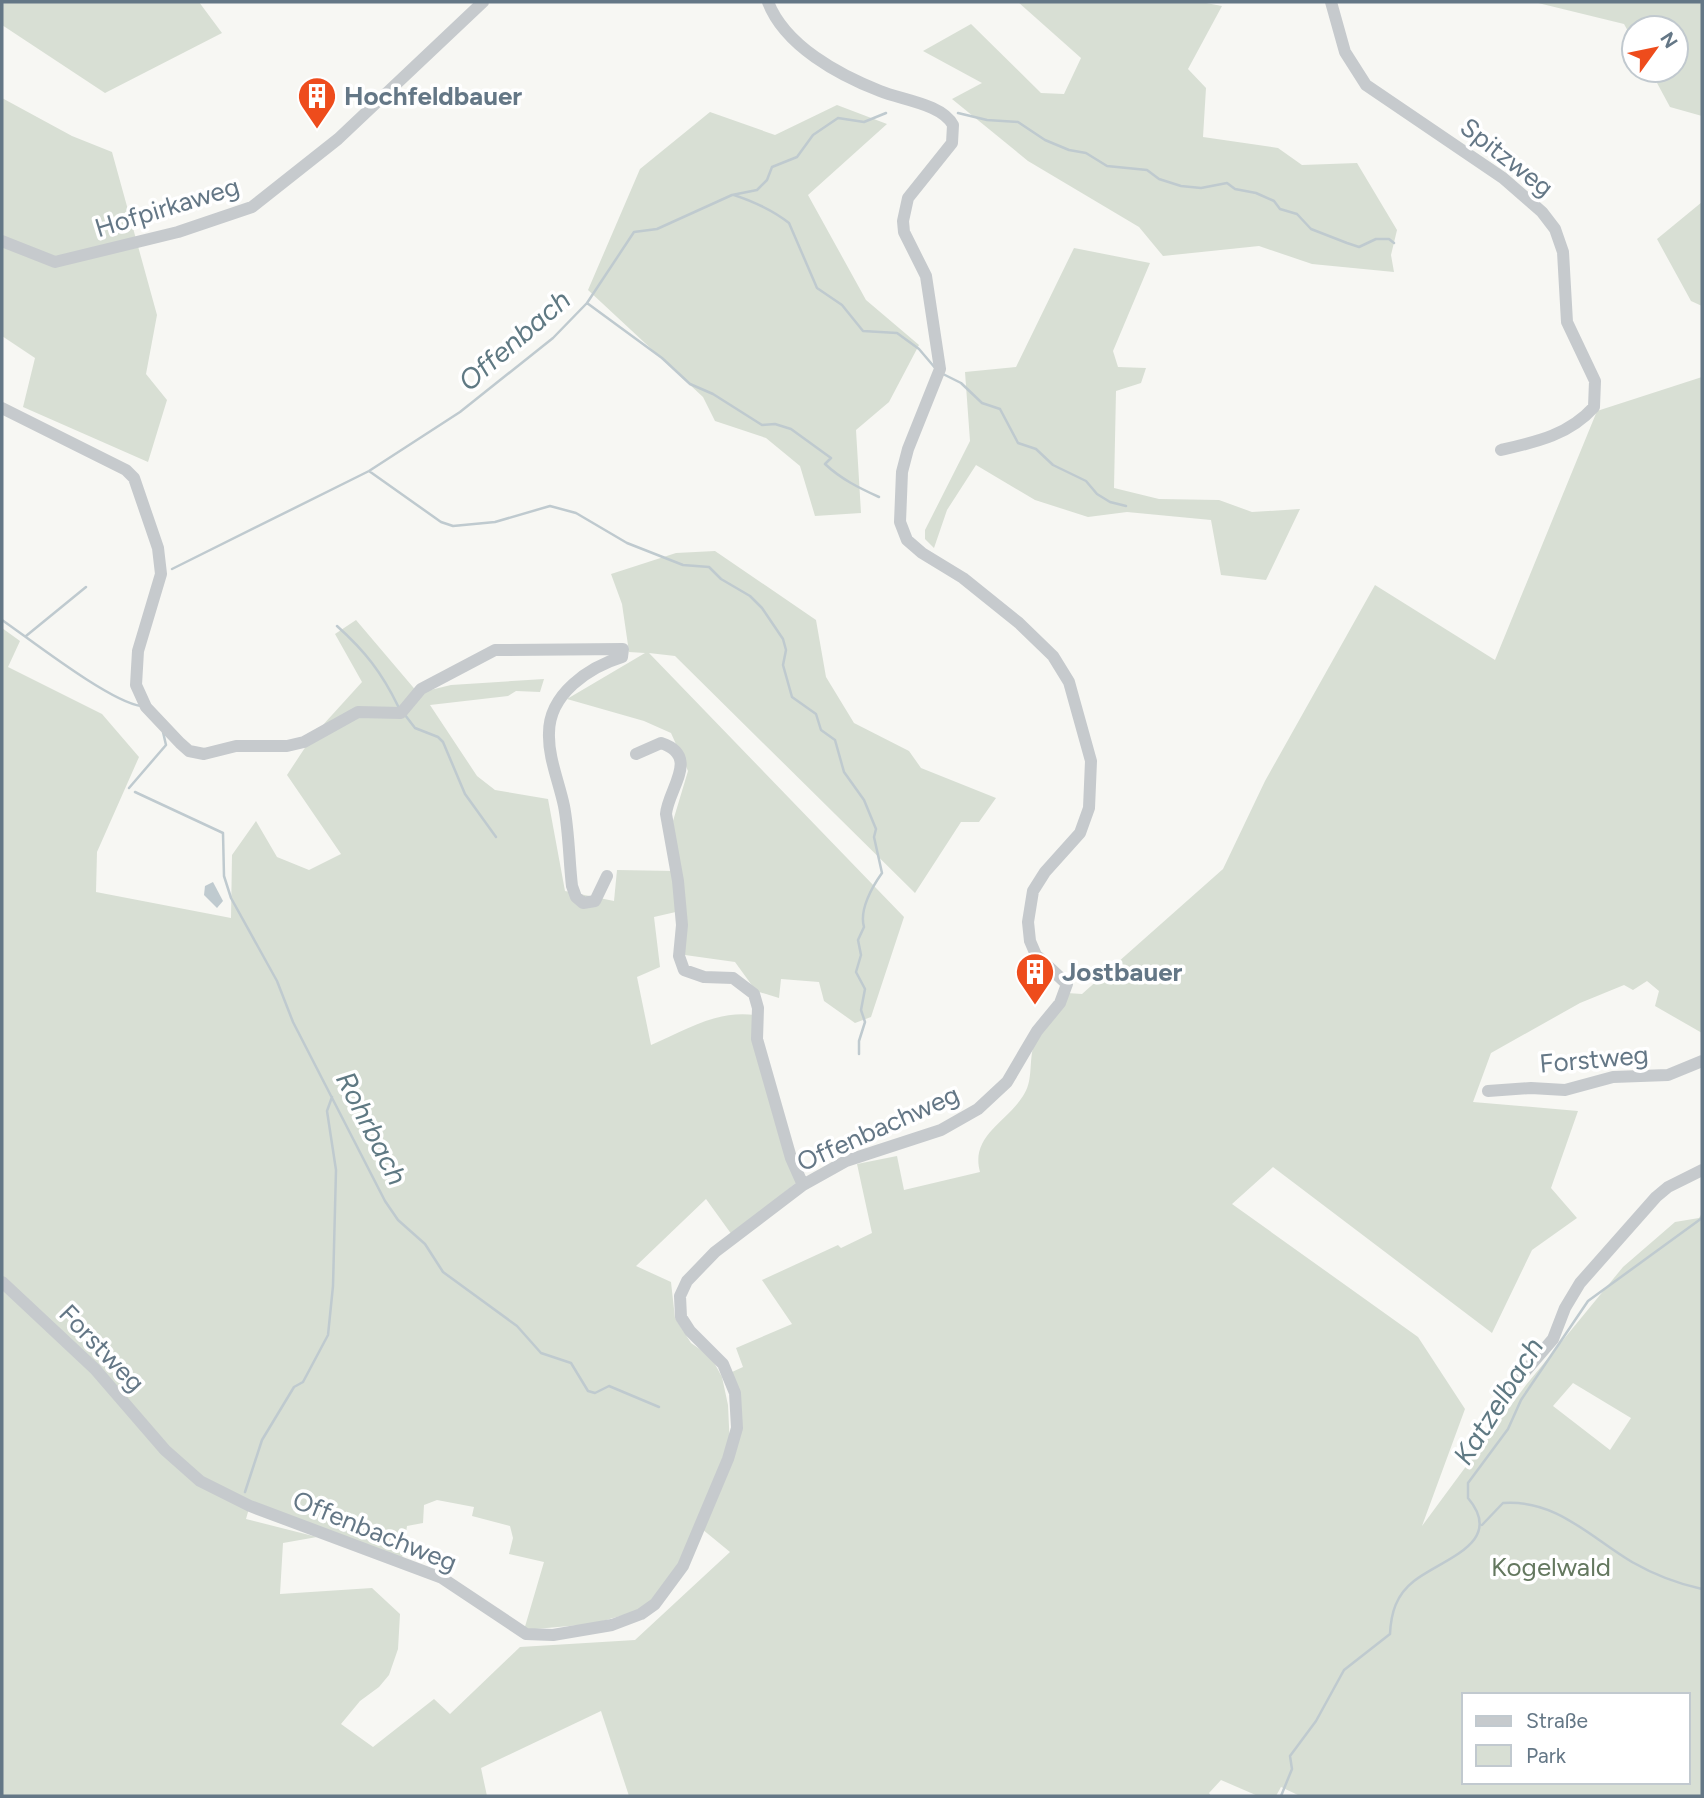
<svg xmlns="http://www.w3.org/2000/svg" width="1704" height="1798" font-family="Figtree,sans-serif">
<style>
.green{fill:#d8dfd4;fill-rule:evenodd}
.water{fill:#bfcacf}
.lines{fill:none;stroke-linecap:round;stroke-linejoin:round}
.stream{stroke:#bfcacf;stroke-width:2.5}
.minor{stroke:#c6cacd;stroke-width:12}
.labels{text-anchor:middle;stroke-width:7;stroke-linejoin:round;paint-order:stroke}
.poi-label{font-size:26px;font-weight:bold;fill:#647786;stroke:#fff;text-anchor:start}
.street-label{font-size:26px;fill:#647786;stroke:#fff}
.park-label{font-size:26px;fill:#64785f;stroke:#fff}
.water-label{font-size:28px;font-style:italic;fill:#5f7983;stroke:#fff}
</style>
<rect width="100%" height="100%" fill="#f7f7f3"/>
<path class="green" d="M2,2H199L222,33L105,93L2,25Z
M1018,2H1201L1222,6L1188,69L1206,88L1203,137L1278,148L1302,165L1357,163L1397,230L1391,255L1394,272L1312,264L1259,246L1163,256L1139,227L1028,161L952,99L982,83L923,51L971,24L1041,93L1064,94L1081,58Z
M1534,2H1702V116L1670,107L1650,70H1676V28H1634V42L1624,24Z
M2,98L72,136L112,152L157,315L146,374L167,400L148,462L23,407L35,358L2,336Z
M837,105L887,124L808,195L866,300L919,345L889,402L856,430L861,513L815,516L800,466L766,438L715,421L703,397L588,290L640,169L710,112L775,135Z
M1702,202V306L1691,301L1657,239Z
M1074,248L1150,263L1113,351L1118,367L1146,368L1141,383L1116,391L1114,488L1159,499L1219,500L1252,512L1300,509L1266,580L1221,575L1211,520L1127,512L1088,517L1035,500L976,465L947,510L934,548L925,539V530L970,441L965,372L1016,367Z
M1702,377V1033L1655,1006L1659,991L1647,981L1633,990L1624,985L1580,1003L1491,1053L1473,1102L1578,1111L1551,1188L1577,1218L1532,1250L1492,1333L1273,1167L1232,1204L1418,1337L1465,1409L1422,1526L1526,1385L1623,1267L1675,1222L1699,1218L1702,1213V1796H1300L1281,1787L1276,1796H1258L1221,1780L1209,1793L1211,1796H629L601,1711L481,1768L487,1796H2V628L20,641L8,667L102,714L139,757L97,852L96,892L231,918L232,855L256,821L277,857L309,870L341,854L287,775L312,737L362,682L335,634L356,620L418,693L451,685L544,679L540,692L516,691L508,696L430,705L477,776L495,790L548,799L565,891L614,901L617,870L675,871L680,911L654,917L660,967L637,977L651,1045C687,1030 715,1010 755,1015L797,1182L732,1235L706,1199L636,1266L671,1282L675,1318L691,1343L711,1357L722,1377L728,1405L730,1448L668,1586L638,1611L592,1624L524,1630L544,1562L509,1554L513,1538L510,1526L472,1516L474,1507L437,1500L424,1505L423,1523L407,1526L402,1559L250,1505L246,1519L317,1537L283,1543L280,1594L372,1588L400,1614L398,1649L389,1675L379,1687L360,1701L341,1724L373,1747L434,1699L450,1714L520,1647L635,1640L730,1552L702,1529C725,1475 756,1431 732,1372L743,1367L736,1348L792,1324L762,1280L838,1245L841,1248L872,1233L857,1164L897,1156L904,1190L980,1172C970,1136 1007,1122 1023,1096C1033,1082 1029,1064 1033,1048C1037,1030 1057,1009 1067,993L1082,994L1223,869L1265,781L1375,585L1495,660L1597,411ZM1573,1383L1631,1418L1610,1450L1553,1406ZM1464,1695H1688V1782H1464Z
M715,551L816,620L826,677L854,723L909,751L921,768L996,798L979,822H961L915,893L675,656L649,653L904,917L871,1017L855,1023L824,1001L819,982L781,979L779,998L756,991L735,962L685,955L673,821L688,771L671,733L644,721L567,699L645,653L629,652L622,604L611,574L676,553Z"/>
<path class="water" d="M213,882L223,901L217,908L204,895L205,886Z"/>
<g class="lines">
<path class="stream" d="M958,113L987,120L1018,122L1045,140L1069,150L1086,153L1107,166L1147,170L1159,179L1181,186L1201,188L1227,183L1235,189L1256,193L1274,201L1280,209L1297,214L1311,229L1347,243L1359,247L1376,239H1389L1394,243
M734,195C752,201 774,211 789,223L817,288L842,305L863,331L897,333L919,349L936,369
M587,303L662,358L690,384L713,394L762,425L775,424L791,429L831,458L825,464C841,479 859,488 879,497
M943,374L961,383L982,403L1000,409L1018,443L1036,449L1053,465L1086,481L1097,494L1110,502L1126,506
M369,471L441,522L453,526L495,522L550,506L576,513L627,543L683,565L709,567L721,579L750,596L762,608L783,639L786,650L783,665L792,697L816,714L821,730L835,740L844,772L864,800L876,829L874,837L882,873C872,887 859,910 864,927L858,940L861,955L856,972L865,989L861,1010L865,1022L859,1041V1054
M172,569L369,471L460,412L553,338L587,303L634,232L657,229L732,195L757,190L767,180L772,167L797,157L813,135L838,118L864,122L886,113
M2,620C31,640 110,702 141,706
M337,626C365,651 382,673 398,706
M26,636L86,587
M405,715L415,728L438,737L443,742L465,794L496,837
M129,788L166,745L163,732
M135,792L223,833L224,876L231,898L277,981L293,1022L385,1201L398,1220L425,1244L443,1272L517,1326L541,1353L571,1363L588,1391L595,1393L609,1386L659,1407
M245,1492L262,1440L294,1387L303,1382L328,1335L333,1286L336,1170L327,1111L332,1097
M1482,1525L1503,1503C1556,1499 1590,1537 1632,1562C1653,1574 1679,1584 1702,1589
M1281,1796L1292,1769L1290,1756L1316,1721L1344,1670L1390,1634C1391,1613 1396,1595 1414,1581C1442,1559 1506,1543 1468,1498V1483L1508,1429L1521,1400L1588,1301L1702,1218"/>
<path class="minor" d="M1331,2L1345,52L1366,85L1503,178L1542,212L1555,229L1563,252L1567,322L1595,381L1594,407C1569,435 1536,442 1501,450
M2,241L55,262L178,232L252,207L338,139L483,2
M2,408L126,470L134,478L158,548L161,574L138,651L136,685L146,707L180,743L189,751L204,754L236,746H287L304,742L358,712L401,713L421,689L495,650L623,649L622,657C589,667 549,694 549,733C548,757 559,782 564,806C569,832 569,860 572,886L576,897L583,903L595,901L607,876
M636,754L661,743C701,756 668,789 666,814L678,881L682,925L679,956L684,970L704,977L733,978L754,994L758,1008L757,1039L791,1158L803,1185
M1488,1091L1531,1088L1565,1090L1613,1077L1668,1075L1702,1061
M2,1282L95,1369L165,1450L200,1481L250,1506L442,1578L526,1634L553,1635L612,1625L641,1614L655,1604L683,1566L728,1459L737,1428L735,1393L723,1364L690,1331L681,1317L680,1296L687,1281L715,1252L803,1185L846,1161L941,1130L978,1109L1007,1082L1037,1031L1060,1003L1067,984L1036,955L1030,941L1028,922L1033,891L1045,872L1080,833L1089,808L1091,761L1069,682L1053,656L1019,623L963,578L922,553L907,540L900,522L902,472L908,449L940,369L926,276L904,232L903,221L908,198L952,143L953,125C942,104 902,100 880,91C839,75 785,46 768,2
M1504,1396L1553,1339L1565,1308L1580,1283L1656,1197L1668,1187L1702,1170"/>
</g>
<defs>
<g id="building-pin" transform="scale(2.0125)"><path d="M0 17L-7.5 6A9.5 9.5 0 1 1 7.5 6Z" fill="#ee4c1c" stroke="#fff"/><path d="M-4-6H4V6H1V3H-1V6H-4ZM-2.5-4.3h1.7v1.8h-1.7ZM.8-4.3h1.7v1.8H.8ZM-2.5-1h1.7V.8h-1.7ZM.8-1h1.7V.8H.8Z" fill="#fff"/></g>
</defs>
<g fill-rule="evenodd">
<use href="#building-pin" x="317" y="96"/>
<use href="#building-pin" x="1035" y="972"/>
</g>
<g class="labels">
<g class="poi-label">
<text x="344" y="105">Hochfeldbauer</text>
<text x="1062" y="981">Jostbauer</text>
</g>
<g class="street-label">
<text transform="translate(1507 157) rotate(38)" y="9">Spitzweg</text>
<text transform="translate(167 207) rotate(-17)" y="9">Hofpirkaweg</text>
<text transform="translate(1594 1059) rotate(-5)" y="9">Forstweg</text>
<text transform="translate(878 1128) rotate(-24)" y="9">Offenbachweg</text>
<text transform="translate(102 1348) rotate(46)" y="9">Forstweg</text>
<text transform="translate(375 1531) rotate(22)" y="9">Offenbachweg</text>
</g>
<g class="park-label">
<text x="1551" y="1576">Kogelwald</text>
</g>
<g class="water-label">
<text transform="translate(514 340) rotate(-41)" y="10">Offenbach</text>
<text transform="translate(372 1128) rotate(63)" y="10">Rohrbach</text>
<text transform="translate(1498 1401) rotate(-58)" y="10">Katzelbach</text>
</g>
</g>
<rect width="1704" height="1798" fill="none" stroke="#647786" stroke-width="7"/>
<rect x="1462" y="1693" width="228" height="91" fill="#ffffff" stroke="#c1c9cf" stroke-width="2"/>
<rect x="1476" y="1716" width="35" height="10" fill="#c6cacd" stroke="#c1c9cf" stroke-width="2"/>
<text x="1526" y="1728" font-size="21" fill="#647786">Straße</text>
<rect x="1476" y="1745" width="35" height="21" fill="#d8dfd4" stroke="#c1c9cf" stroke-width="2"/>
<text x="1526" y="1763" font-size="21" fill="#647786">Park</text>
<g transform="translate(1655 49) rotate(57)"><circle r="33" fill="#ffffff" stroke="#c1c9cf" stroke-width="2"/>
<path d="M0-5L12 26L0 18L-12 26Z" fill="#ee4c1c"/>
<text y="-10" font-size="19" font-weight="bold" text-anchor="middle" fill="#647786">N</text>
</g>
</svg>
